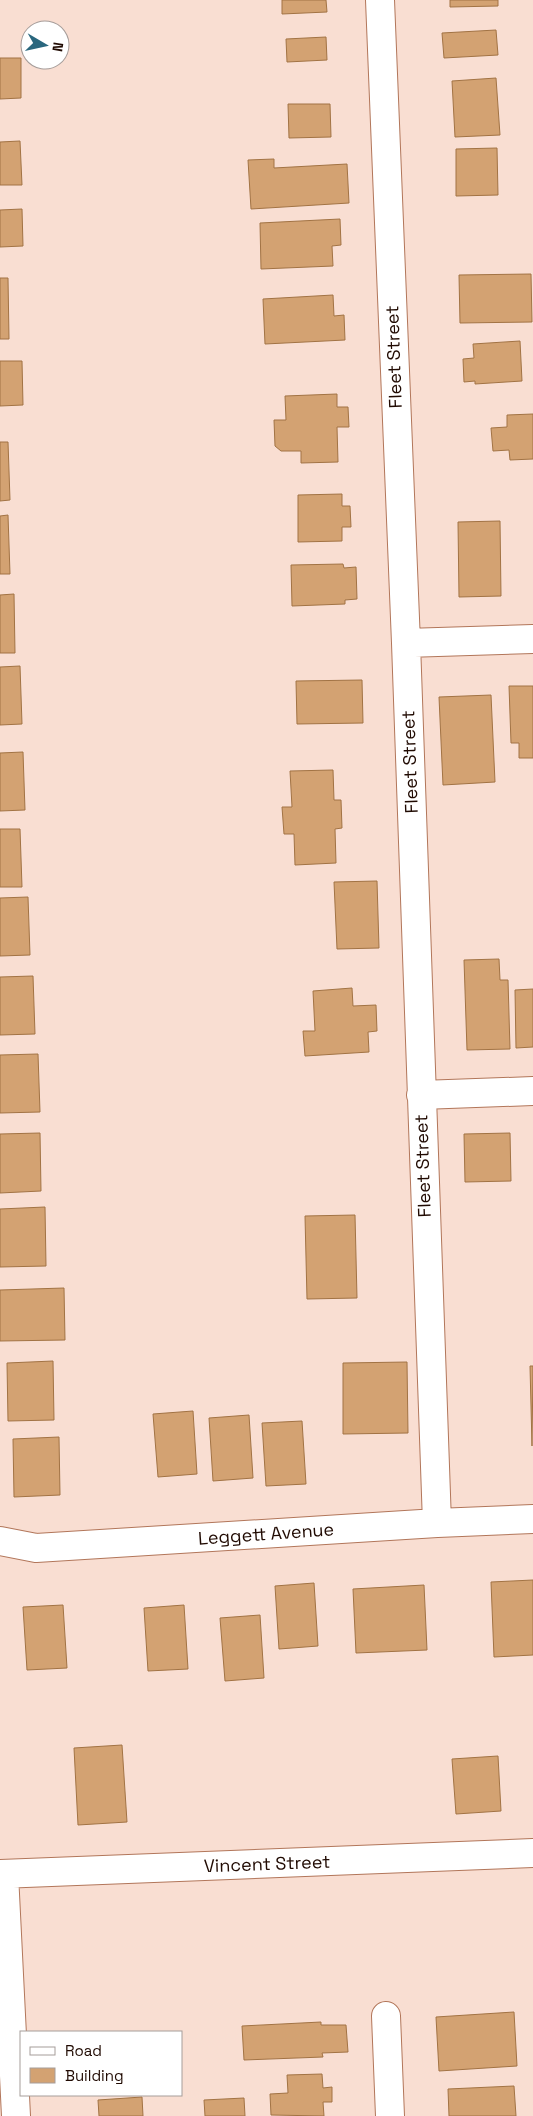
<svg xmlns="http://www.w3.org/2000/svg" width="533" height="2116" font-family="'Space Grotesk',sans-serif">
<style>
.building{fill:#d3a272;stroke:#a27344}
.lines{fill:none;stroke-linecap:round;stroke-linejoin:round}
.minor-casing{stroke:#b2765a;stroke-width:30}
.minor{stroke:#fff;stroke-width:28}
.labels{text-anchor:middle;stroke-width:5;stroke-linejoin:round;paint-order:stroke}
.street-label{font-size:18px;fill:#200a02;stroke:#fff}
</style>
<rect width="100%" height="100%" fill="#f9ded2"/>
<path class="building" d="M282,0H326L327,12L282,14Z
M450,0H498V6L450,7Z
M496,30L498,55L444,58L442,33Z
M326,37L327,60L287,62L286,39Z
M0,58H21V98L0,99Z
M496,78L500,135L455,137L452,81Z
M288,104H330L331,137L289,138Z
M20,141L22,185H0V142Z
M497,148L498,195L456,196V149Z
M274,159V168L347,164L349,203L251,209L248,160Z
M22,209L23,246L0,247V210Z
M340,219L341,245L332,246L333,266L261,269L260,223Z
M531,274L532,322L460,323L459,275Z
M0,278H8L9,339H0Z
M333,295L334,316L344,315L345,340L265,344L263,299Z
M520,341L522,381L475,384V381L464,382L463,359L474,358L473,344Z
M0,361H22L23,405L0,406Z
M337,394V407H348L349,427H337L338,462L301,463V451H281L275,446L274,420H286L285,396Z
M533,414V459L510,460L509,450L493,451L491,428L507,427V415Z
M0,442H8L10,500L0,501Z
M342,494V506H350L351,527H342V541L298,542V495Z
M8,515L10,574H0V516Z
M500,521L501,596L459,597L458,522Z
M343,564L344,568L356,567L357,599L345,600V604L292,606L291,565Z
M14,594L15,653H0V595Z
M20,666L22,724L0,725V667Z
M362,680L363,723L297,724L296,681Z
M509,686H533V758H519V743H511Z
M491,695L495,782L443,785L439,697Z
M23,752L25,810L0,811V753Z
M333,770L334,800H341L342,828L335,829L336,863L295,865L294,834H284L282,807H292L290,771Z
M0,829H20L22,887H0Z
M377,881L379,948L337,949L334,882Z
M28,897L30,955L0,956V898Z
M499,959L500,980H508L510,1049L467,1050L464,960Z
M33,976L35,1034L0,1035V977Z
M352,988L353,1006L376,1005L377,1031L368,1032L369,1052L305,1056L303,1031H315L313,991Z
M533,989V1047L516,1048L515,990Z
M38,1054L40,1112L0,1113V1055Z
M40,1133L41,1191L0,1193V1134Z
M510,1133L511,1181L465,1182L464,1134Z
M45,1207L46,1266L0,1267V1209Z
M355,1215L357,1298L307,1299L305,1216Z
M64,1288L65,1340L0,1341V1290Z
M53,1361L54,1420L8,1421L7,1363Z
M407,1362L408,1433L343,1434V1363Z
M530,1366H533L532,1446Z
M193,1411L197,1474L158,1477L153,1414Z
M249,1415L253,1478L213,1481L209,1418Z
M302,1421L306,1484L266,1486L262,1423Z
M59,1437L60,1495L14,1497L13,1439Z
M533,1580V1655L494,1657L491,1582Z
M314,1583L318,1646L279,1649L275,1586Z
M424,1585L427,1650L356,1653L353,1589Z
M63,1605L67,1668L27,1670L23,1607Z
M184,1605L188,1669L148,1671L144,1608Z
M260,1615L264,1678L225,1681L220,1618Z
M122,1745L127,1822L78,1825L74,1748Z
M498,1756L501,1811L456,1814L452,1759Z
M514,2012L517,2066L439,2071L436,2017Z
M321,2022V2025H346L348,2052L322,2053L323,2057L244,2060L242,2026Z
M322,2074L323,2088L332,2087V2102H323L324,2116L271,2115L270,2094L288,2093L287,2075Z
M514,2086L516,2116H449L448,2089Z
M142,2097L143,2116H99L98,2100Z
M244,2098L245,2116H205L204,2100Z"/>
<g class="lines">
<g class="minor-casing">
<path id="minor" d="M380,0L406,643L437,1523
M406,643L533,639
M421,1095L533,1091
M0,1541L36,1548L437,1523L533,1519
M0,1874L533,1853
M4,1874L16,2116
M386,2016L390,2116"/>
</g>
<use href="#minor" class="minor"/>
</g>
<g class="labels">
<g class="street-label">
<text transform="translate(394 357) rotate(-92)" y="6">Fleet Street</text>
<text transform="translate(410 762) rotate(-92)" y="6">Fleet Street</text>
<text transform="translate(423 1166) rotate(-92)" y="6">Fleet Street</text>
<text transform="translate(266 1534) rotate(-4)" y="6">Leggett Avenue</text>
<text transform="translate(267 1864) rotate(-2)" y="6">Vincent Street</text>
</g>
</g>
<rect x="20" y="2031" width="162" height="65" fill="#ffffff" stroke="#a69d9a"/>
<rect x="30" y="2047" width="25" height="8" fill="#ffffff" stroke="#a69d9a"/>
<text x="65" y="2056" font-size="15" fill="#200a02">Road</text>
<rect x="30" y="2068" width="25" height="15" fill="#d3a272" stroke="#a69d9a"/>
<text x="65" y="2081" font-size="15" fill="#200a02">Building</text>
<g transform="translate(45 45) rotate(99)"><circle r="24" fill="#ffffff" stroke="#a69d9a"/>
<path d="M0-4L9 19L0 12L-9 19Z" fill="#2a677e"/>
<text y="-8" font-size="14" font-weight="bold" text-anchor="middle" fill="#200a02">N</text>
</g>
</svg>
